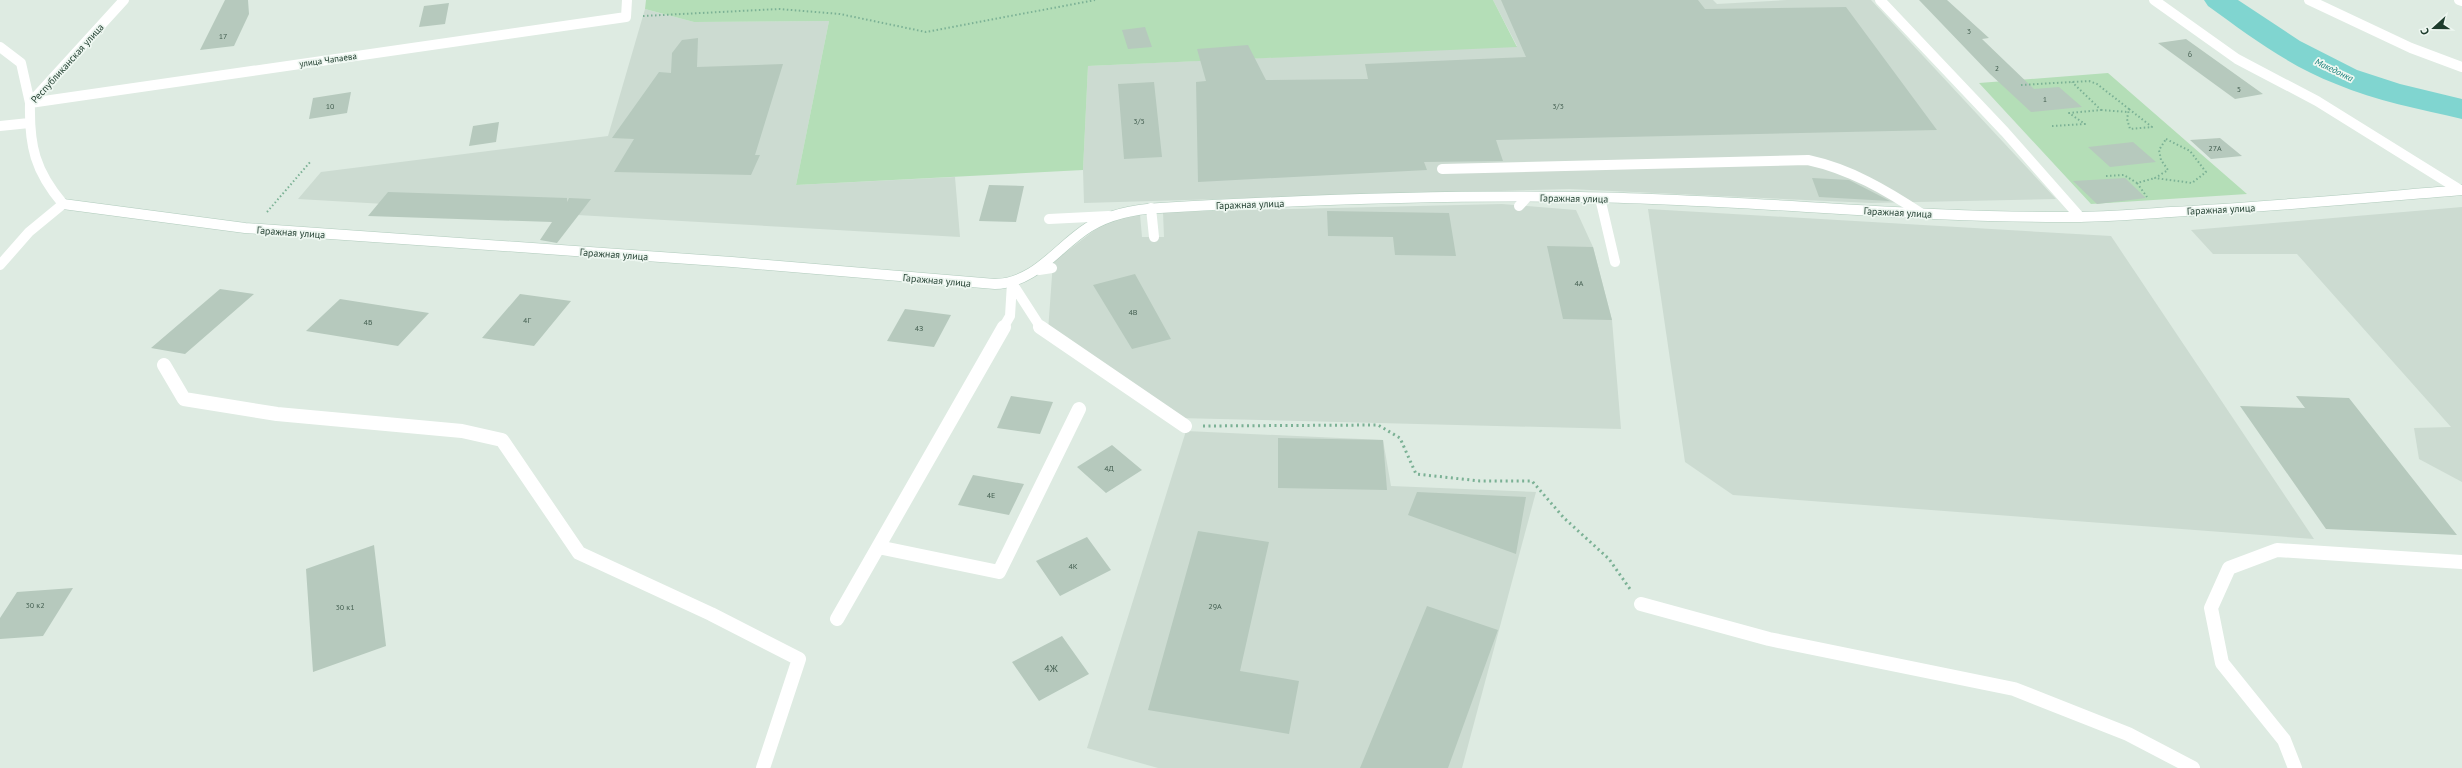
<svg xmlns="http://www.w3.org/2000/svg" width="2462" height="768" font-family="'PT Sans',sans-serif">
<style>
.built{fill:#ccdbd1}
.green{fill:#b4deb7}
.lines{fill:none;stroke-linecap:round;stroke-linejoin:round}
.river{fill:#80d5d0;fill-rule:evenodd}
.building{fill:#b6c9bd}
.secondary-casing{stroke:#b0cbbc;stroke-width:11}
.path-far1{stroke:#7bb195;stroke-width:2;stroke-dasharray:1.5 2.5;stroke-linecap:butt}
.path{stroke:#7bb195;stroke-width:3;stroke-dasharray:2 3.5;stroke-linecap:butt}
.lane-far1{stroke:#fff;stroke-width:10}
.lane{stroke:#fff;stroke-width:14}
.street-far1{stroke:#fff;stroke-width:10}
.street{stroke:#fff;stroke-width:14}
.secondary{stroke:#fff;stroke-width:10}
.labels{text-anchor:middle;stroke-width:3.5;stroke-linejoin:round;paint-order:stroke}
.number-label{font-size:8px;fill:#445f51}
.far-street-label{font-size:9px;fill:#1e3c2d;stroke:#eef7f1}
.far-water-label{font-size:9px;font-style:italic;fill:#147c77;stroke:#eef7f1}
.street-label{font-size:10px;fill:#1e3c2d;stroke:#eef7f1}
.near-number-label{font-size:10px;fill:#445f51}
</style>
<rect width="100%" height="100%" fill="#deebe2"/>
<path class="built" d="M1493,0H1713L1717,4L1787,0H1871L2056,199L1871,203L1569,189L1084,203L1083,170L1088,66L1517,46Z
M645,9L694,22L829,21L796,185L955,177L960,237L298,199L321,172L608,136Z
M1502,204L1576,210L1593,247L1612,320L1621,429L1178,418L1048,331L1053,262L1109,219L1140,214L1142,237H1164L1163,212Z
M2462,207V482L2419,459L2414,428L2451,427L2297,254H2213L2191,230Z
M1648,209L2111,236L2314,539L1733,495L1685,462Z
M1186,431L1383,440L1391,486L1536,492L1462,768H1158L1087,748Z"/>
<path class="green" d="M646,0H1493L1517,47L1088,66L1083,170L796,185L829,21L694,22L645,9Z
M2108,73L2247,194L2091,204L1979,83Z"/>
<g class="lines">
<path class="river" d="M2204,0H2238L2300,41L2357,70L2400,84L2462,99V119C2420,109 2376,101 2336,84C2289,66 2248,35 2208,6Z"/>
</g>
<path class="building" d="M225,0H248L249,14L234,46L200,50Z
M1501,0H1698L1705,9L1846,7L1937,130L1496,140L1503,161L1424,162L1427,170L1198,182L1196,82L1206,81L1197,49L1248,45L1266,80L1368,79L1365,64L1526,57Z
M1919,0H1947L1989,38L1982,39L2034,89L2059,87L2082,107L2031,112L1990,74Z
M449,3L445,24L419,27L424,6Z
M1145,27L1152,47L1128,49L1122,30Z
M698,38L697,67L783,64L755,155H760L751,175L614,172L634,139L612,138L659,72L671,73L672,53L682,40Z
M2186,39L2263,94L2235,99L2158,43Z
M1154,82L1162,157L1124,159L1118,84Z
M351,92L347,113L309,119L313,98Z
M499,122L496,142L469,146L473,126Z
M2220,138L2242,156L2211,159L2190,140Z
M2133,142L2156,162L2110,167L2088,147Z
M1812,178L1849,180L1890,201L1819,197Z
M2125,178L2146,198L2097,204L2073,181Z
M989,185L1024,186L1016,222L979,221Z
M388,192L567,198V202L569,198L591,199L557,243L540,240L552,222L368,216Z
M1327,211L1449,213L1456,256L1395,255L1393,237L1328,236Z
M1547,246L1593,247L1612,320L1563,319Z
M1135,274L1171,339L1132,349L1093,285Z
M220,289L254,294L185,354L151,348Z
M520,294L571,301L534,346L482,338Z
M340,299L429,313L398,346L306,331Z
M905,309L951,315L934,347L887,341Z
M1011,396L1053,402L1040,434L997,428Z
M2296,396L2349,398L2457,535L2326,529L2240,406L2305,408Z
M1278,438L1383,440L1387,490L1278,488Z
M1112,445L1142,470L1106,493L1077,467Z
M973,475L1024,484L1009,515L958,505Z
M1417,492L1526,497L1516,554L1408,515Z
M1198,531L1269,542L1240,671L1299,681L1289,734L1148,710Z
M1087,537L1111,570L1060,596L1036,561Z
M374,545L386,646L313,672L306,569Z
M73,588L43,636L0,639V618L17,592Z
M1427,606L1498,630L1448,768H1360Z
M1062,636L1089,674L1039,701L1012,662Z"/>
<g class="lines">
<g class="secondary-casing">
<path id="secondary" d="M63,204L245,228L732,262L995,284C1036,283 1057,247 1089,227C1110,214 1136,209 1160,208C1300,200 1440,195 1580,197C1744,199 1909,218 2073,217C2106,217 2138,214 2171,212C2268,207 2365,198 2462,190"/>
</g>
<path class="path-far1" d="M643,16L779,9L840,14L926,32L1095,0
M2021,85L2089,81L2097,84L2129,109
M2129,109L2152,127L2130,129L2127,119Z
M2101,110L2128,112
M2052,126L2085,124L2069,113L2101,110L2072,82
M2166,139L2190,151L2206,172L2192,183L2155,178L2168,170L2161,160L2159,150Z
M2106,176L2124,175L2137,183L2155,178
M2137,183L2147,197
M267,212L311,161"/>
<path class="path" d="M1203,426L1378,425L1400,438L1416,474L1480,481H1532L1564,518L1609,559L1630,589"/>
<path class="lane-far1" d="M1880,0L2005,132L2080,217
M2154,0L2237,59L2317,101L2460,190
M2309,0L2411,48L2462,67
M1442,169L1808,160C1850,169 1886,190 1922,214
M1600,198L1615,262
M1519,206L1527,197
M1151,208L1154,237
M1049,219L1109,216
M1039,270L1052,268
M1012,283L1041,328
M1003,328L1010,316L1012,283"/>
<path class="lane" d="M1040,327L1185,426
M878,547L999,572L1079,409
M1641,604L1769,639L2014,689L2128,734L2193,768
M837,619L1004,327
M2295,768L2284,740L2222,663L2211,608L2229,568L2277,550L2462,562"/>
<path class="street-far1" d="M2459,0L2462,1
M0,47L21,63L30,103L626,17L627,0
M0,126L29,123
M0,265L29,232L63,204C35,171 29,146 30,103L124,0"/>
<path class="street" d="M164,365L184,399L277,414L462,431L502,440L579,553L711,614L799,659L763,768"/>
<use href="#secondary" class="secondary"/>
</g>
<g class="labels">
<g class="number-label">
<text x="1969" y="34">3</text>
<text x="223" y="39">17</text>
<text x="2190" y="57">6</text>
<text x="1997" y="71">2</text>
<text x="2239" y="92">5</text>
<text x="2045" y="102">1</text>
<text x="330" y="109">10</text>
<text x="1558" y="109">3/3</text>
<text x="1139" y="124">3/5</text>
<text x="2215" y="151">27А</text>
<text x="1579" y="286">4А</text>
<text x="1133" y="315">4В</text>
<text x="527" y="323">4Г</text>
<text x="368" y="325">4Б</text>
<text x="919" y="331">4З</text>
<text x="1109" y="471">4Д</text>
<text x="991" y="498">4Е</text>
<text x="1073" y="569">4К</text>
<text x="35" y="608">30 к2</text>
<text x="1215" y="609">29А</text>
<text x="345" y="610">30 к1</text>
</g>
<g class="far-street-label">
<text transform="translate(328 60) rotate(-8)" y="3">улица Чапаева</text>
</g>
<g class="far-water-label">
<text transform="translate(2334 70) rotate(26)" y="3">Македонка</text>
</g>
<g class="street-label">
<text transform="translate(67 63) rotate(-48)" y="4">Республиканская улица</text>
<text transform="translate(1574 198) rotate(1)" y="4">Гаражная улица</text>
<text transform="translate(1250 204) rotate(-2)" y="4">Гаражная улица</text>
<text transform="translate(2221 209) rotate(-3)" y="4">Гаражная улица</text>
<text transform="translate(1898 212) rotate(3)" y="4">Гаражная улица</text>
<text transform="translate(291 232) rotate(4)" y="4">Гаражная улица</text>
<text transform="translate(614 254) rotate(4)" y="4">Гаражная улица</text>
<text transform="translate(937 280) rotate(5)" y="4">Гаражная улица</text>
</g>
<g class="near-number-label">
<text x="1051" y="672">4Ж</text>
</g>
</g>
<g transform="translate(2434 28) rotate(249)" stroke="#eef7f1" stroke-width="3" paint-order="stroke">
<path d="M0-3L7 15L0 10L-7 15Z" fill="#1e3c2d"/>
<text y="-6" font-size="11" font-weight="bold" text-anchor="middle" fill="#1e3c2d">С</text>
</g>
</svg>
